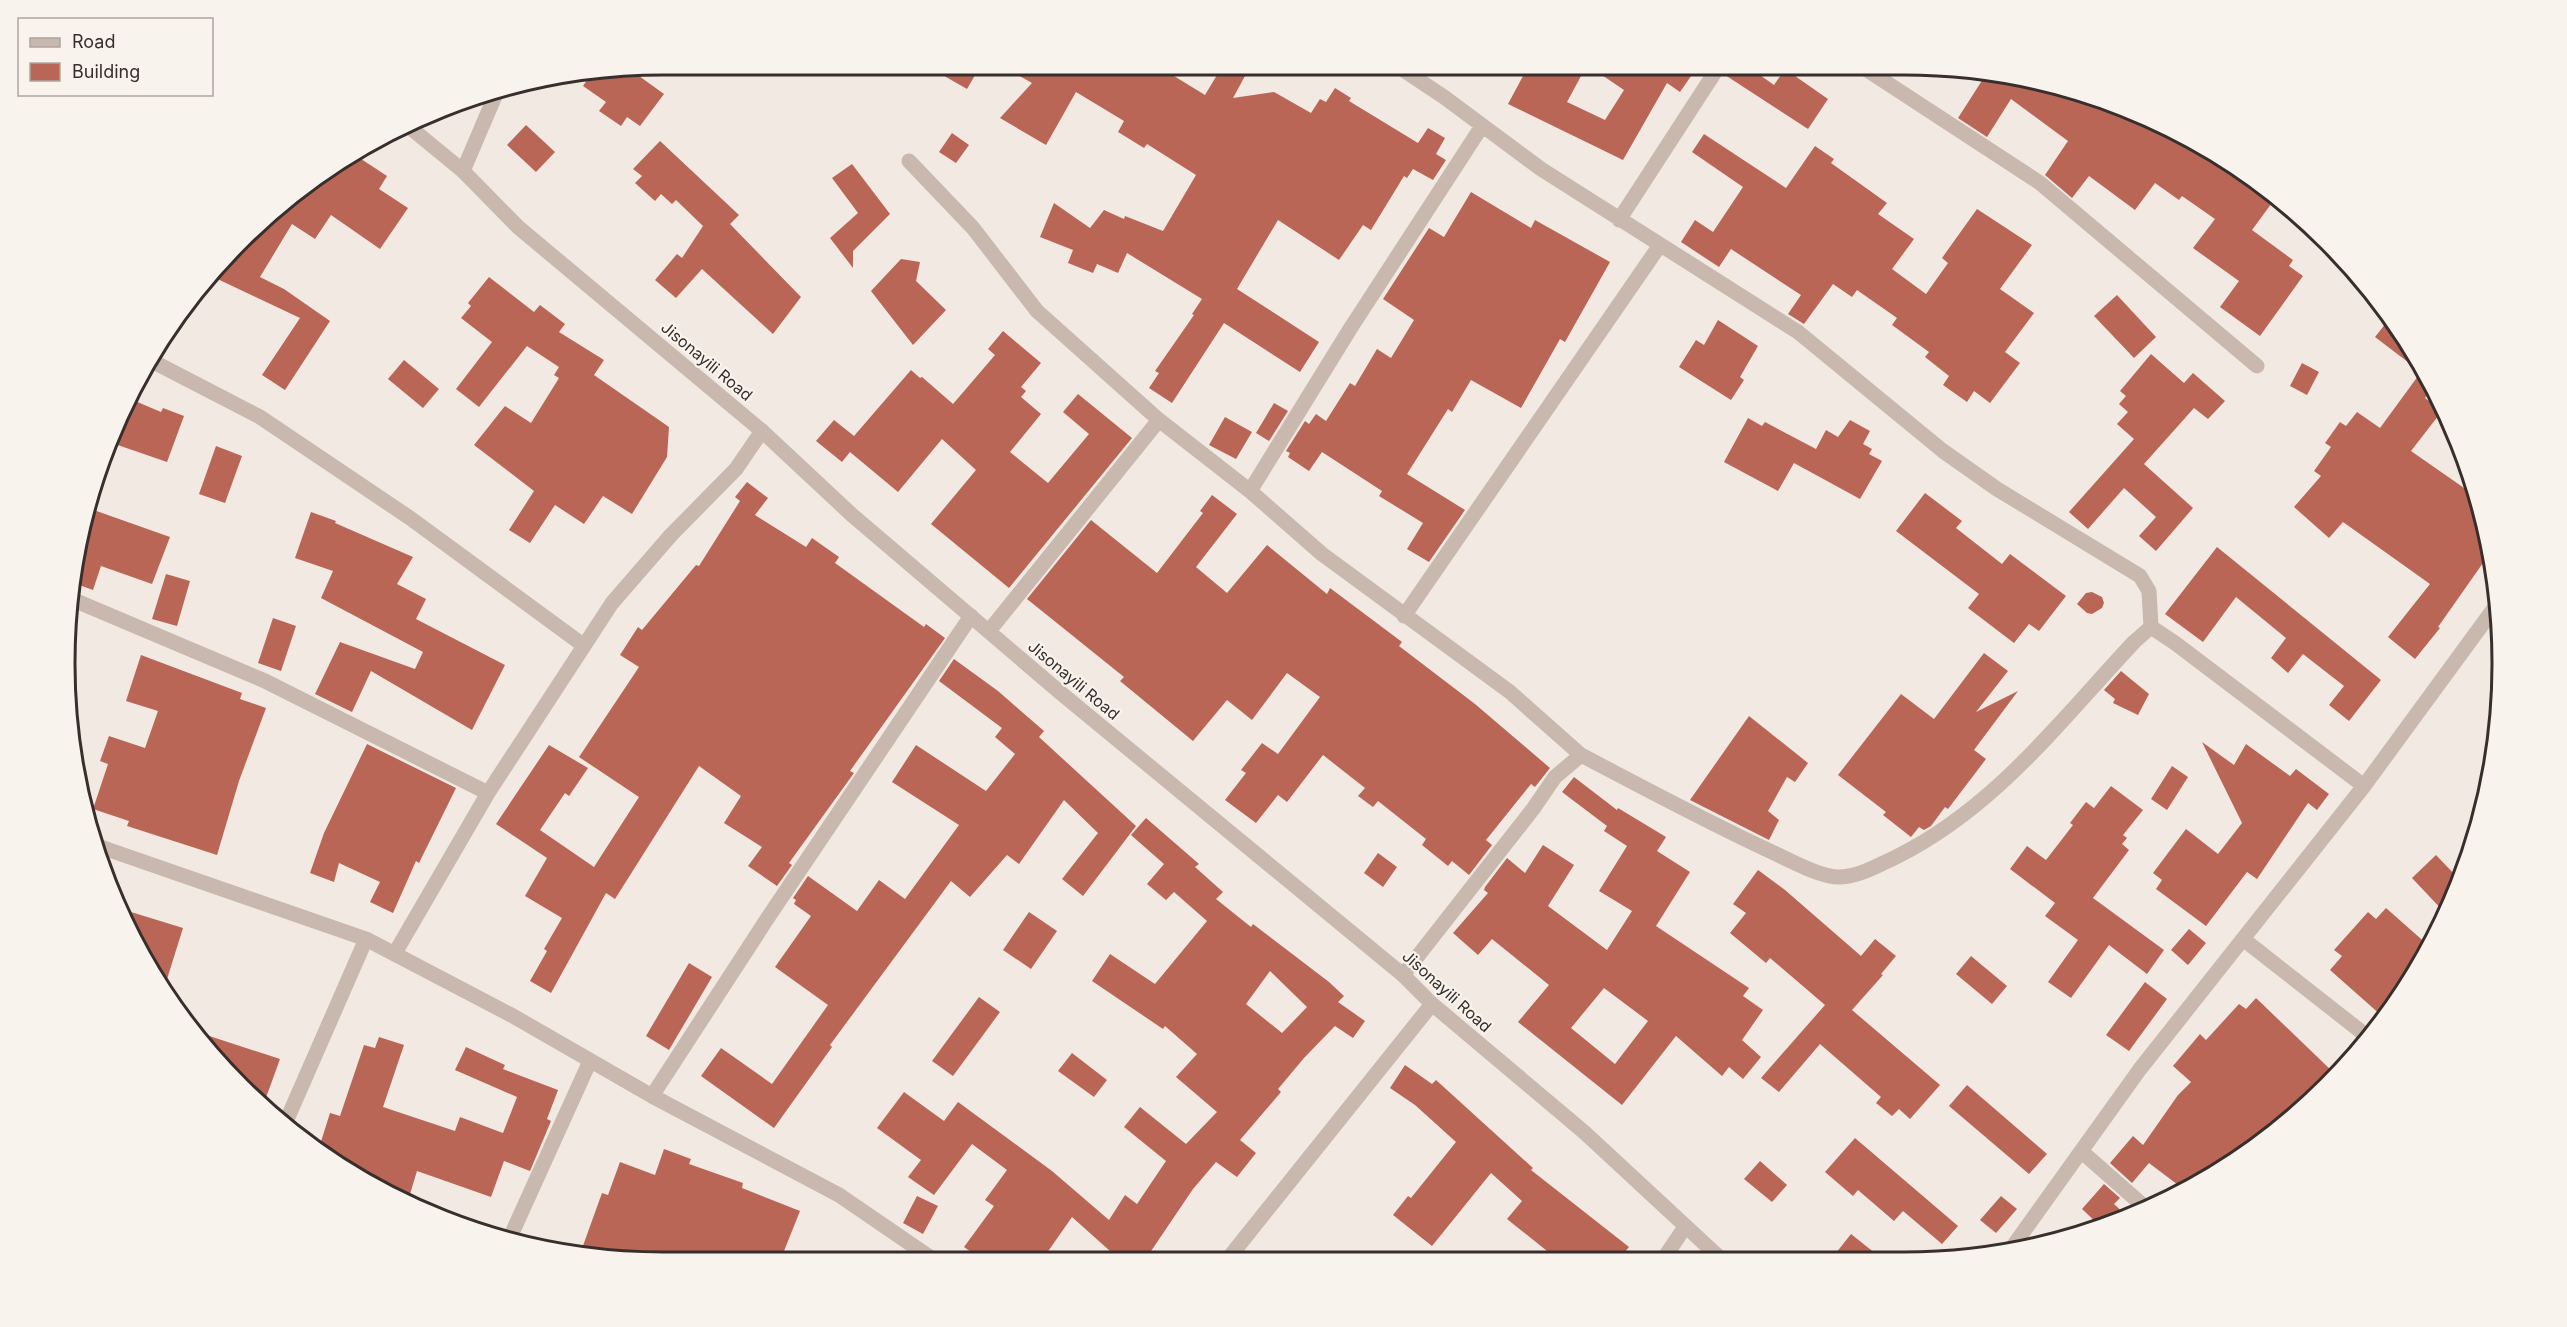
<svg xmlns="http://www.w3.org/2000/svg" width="2567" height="1327" font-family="Inter,sans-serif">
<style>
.building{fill:#ba6657;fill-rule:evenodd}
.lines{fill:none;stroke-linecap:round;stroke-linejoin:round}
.minor{stroke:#c9b8ae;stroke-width:15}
.tertiary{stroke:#c9b8ae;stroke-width:15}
.labels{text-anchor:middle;stroke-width:4.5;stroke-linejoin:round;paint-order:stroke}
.street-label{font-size:16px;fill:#382f2c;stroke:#f9f3ee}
.rim{fill:none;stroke:#382f2c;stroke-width:3}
</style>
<rect width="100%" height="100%" fill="#f1e9e2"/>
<path class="building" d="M925,65H981L967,89Z
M1000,65H1156L1205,95L1223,65H1251L1233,98L1274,92L1311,113L1320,99L1326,102L1335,88L1351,98L1349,101L1418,143L1428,128L1445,138L1436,154L1446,160L1433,180L1413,169L1407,178L1404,176L1371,230L1363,225L1339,260L1278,220L1237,289L1319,342L1300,372L1224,323L1172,403L1149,388L1159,373L1155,371L1194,315L1192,314L1202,299L1127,253L1118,273L1097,264L1093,273L1068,263L1073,250L1040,237L1054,203L1090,228L1104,210L1124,219L1125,216L1163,231L1196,175L1147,144L1144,148L1118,132L1124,121L1076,92L1046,145L1000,118L1032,83Z
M1529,65H1587L1567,102L1605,120L1624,90L1587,65L1698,66L1680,92L1667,83L1623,160L1508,104Z
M1729,66H1747L1774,85L1785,69L1828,99L1808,129L1725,75Z
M628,68L664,94L640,126L627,117L621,126L599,111L606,102L583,86L593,71Z
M1972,71L2058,85L2143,117L2157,127L2160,123L2168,126L2268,188L2277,196L2252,230L2293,260L2289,266L2303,276L2260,336L2220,307L2239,281L2193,248L2215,219L2182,196L2179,200L2155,183L2135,210L2089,176L2072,198L2045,175L2068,141L2011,99L1987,137L1958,118L1983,79Z
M526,125L555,152L536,172L507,145Z
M952,133L969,145L956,163L939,152Z
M1704,134L1786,188L1815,146L1834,159L1831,163L1887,203L1878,214L1914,239L1892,269L1926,294L1948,263L1942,258L1977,209L2032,245L2000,289L2034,313L2005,352L2020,363L1990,403L1974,391L1967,402L1943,385L1949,376L1925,357L1929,352L1892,325L1897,318L1857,290L1852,297L1833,284L1804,324L1788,314L1801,295L1731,249L1719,267L1681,242L1695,220L1713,232L1743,187L1692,152Z
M660,141L739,215L730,224L801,297L773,334L702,269L676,298L655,280L677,254L682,258L703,226L676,200L672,204L661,194L655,201L635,183L642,176L633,169Z
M352,153L387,176L379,189L408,208L380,249L331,215L315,239L292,224L260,277L284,289L330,321L285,390L262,375L300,318L209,275L299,188Z
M852,164L890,214L853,251V268L830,238L858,213L832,178Z
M1471,192L1531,228L1535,220L1610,262L1565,342L1560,339L1521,408L1471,380L1452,412L1448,409L1407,474L1465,510L1429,562L1407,549L1423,523L1379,496L1382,491L1322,452L1309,471L1288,457L1290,453L1286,451L1305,421L1309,424L1316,414L1326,421L1350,383L1355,386L1377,349L1391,358L1414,320L1383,299L1429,228L1444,237Z
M901,259L920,262L916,281L946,310L913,345L871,291Z
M489,277L534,312L540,305L565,324L559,332L604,360L594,375L669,427L667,457L632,514L603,496L584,524L555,505L530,543L509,530L534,491L474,445L505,406L531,423L559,378L554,375L559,367L527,346L479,407L456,389L492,342L461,318L471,306L468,303Z
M2117,295L2156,337L2134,358L2094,316Z
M2390,318L2422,364L2433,388L2425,398L2442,411L2411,451L2477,497L2490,553L2438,627L2440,628L2415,659L2388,637L2430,584L2343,522L2329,538L2294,507L2321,476L2314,471L2331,447L2325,443L2340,422L2346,426L2357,412L2380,428L2421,372L2375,337Z
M1718,320L1758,346L1740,377L1744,380L1731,400L1679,367L1696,340L1704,345Z
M1003,331L1041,363L1021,387L1026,391L1021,397L1041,414L1010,452L1048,483L1089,434L1063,412L1078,394L1132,438L1009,588L931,524L976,470L942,439L898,492L850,452L842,462L816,441L834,420L854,436L911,370L920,378L922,377L953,404L995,355L988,349Z
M2151,354L2184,383L2193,373L2225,401L2208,419L2194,408L2144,464L2193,508L2156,551L2139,536L2156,517L2124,488L2088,529L2069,512L2134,439L2117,424L2128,412L2119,404L2126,396L2120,391Z
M404,360L439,389L423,408L388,379Z
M2302,363L2319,372L2307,395L2290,386Z
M128,398L161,412L163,408L184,416L167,462L109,442Z
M1274,403L1288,411L1269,441L1256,433Z
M1225,417L1252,432L1236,459L1209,445Z
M1748,418L1762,426L1765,422L1816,449L1826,430L1838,437L1850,420L1870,431L1863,444L1872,449L1869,454L1882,461L1860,499L1794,463L1778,491L1724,462Z
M216,446L242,456L225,503L199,494Z
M747,482L768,498L755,515L806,547L812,538L839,557L835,563L924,627L926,624L945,638L850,771L854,773L789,863L792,865L777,886L748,866L762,847L724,823L741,796L699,766L615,899L606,893L551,993L530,981L547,951L544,949L562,918L525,896L547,858L496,824L549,745L588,768L569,796L565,793L540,830L594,867L639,797L579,757L639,667L620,655L638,627L642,630L696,565L699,566L740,501L735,497Z
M1925,493L1962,521L1956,528L2002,564L2010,554L2066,596L2039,631L2029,624L2014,643L1968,608L1979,594L1896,531Z
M1212,495L1237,514L1196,567L1227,593L1267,545L1327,594L1330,588L1402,642L1399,646L1475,704L1550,768L1535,787L1531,784L1486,840L1492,845L1469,875L1452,861L1448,866L1422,845L1426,839L1378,801L1373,807L1358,796L1365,788L1323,755L1287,802L1278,795L1256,823L1225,800L1246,773L1241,770L1262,743L1278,754L1320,697L1287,673L1252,720L1227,700L1193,741L1120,681L1124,677L1027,599L1091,520L1157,573L1203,513L1200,511Z
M88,508L170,537L152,584L101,566L93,590L71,582L76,546Z
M311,512L336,521L335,523L413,557L397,584L426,599L416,619L505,665L472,730L371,671L352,712L315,694L340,642L415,669L423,652L321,598L333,571L295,558Z
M2217,547L2381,680L2349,721L2329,705L2344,686L2303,654L2288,673L2271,658L2286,638L2236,597L2203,642L2165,614Z
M166,574L190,581L177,626L152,619Z
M2092,592L2102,597L2104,603L2102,608L2092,614L2087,613L2077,604L2086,593Z
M273,618L296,626L281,671L258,663Z
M1984,653L2008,671L1976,712L2018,691L1974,750L1986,759L1948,809L1945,807L1931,826L1924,830L1919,827L1911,837L1883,815L1886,812L1838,775L1901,694L1934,719Z
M141,655L242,693L240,699L266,708L239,781L217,855L127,826L129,821L93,809L108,764L100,761L109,736L145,748L158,711L126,701Z
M954,659L998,691L1044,731L1039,737L1136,826L1083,896L1062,879L1098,833L1064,800L1019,864L1007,855L970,897L951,881L830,1045L832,1047L774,1128L701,1076L721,1048L772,1084L828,1005L775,967L811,916L794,904L796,900L793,898L808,876L857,911L879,880L905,899L959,825L892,782L916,745L986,791L1015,754L995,737L1002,728L939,681Z
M2121,671L2149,694L2138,715L2113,703L2115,699L2104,690Z
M1749,716L1808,763L1795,782L1787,777L1768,811L1779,820L1769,840L1690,800Z
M2202,742L2234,765L2246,744L2290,776L2296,769L2329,794L2317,810L2308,803L2257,879L2247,872L2206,926L2156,889L2162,880L2153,873L2186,829L2218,854L2242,823Z
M367,744L456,788L419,863L416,861L393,913L370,902L380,882L339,863L334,882L310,873L324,833Z
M2172,766L2188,777L2167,810L2151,799Z
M1574,777L1617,810L1618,808L1666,837L1657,851L1690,872L1656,926L1749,988L1743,996L1763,1010L1742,1040L1761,1057L1743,1079L1729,1067L1722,1076L1676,1036L1622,1105L1518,1022L1549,985L1492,939L1478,955L1453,933L1488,893L1484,890L1485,887L1507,858L1525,873L1543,845L1574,865L1548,906L1607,950L1632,911L1599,891L1627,846L1604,831L1607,826L1562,792ZM1604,988L1648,1021L1615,1064L1571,1028Z
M2111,786L2143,810L2123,835L2127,838L2122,844L2129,850L2093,898L2164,950L2147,974L2109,945L2071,998L2048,982L2078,940L2045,916L2055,903L2010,869L2027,846L2046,860L2073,825L2070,823L2086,802L2094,808Z
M1146,818L1199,864L1195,867L1223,892L1216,899L1251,927L1253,924L1329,982L1344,996L1338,1002L1365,1021L1353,1038L1335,1026L1304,1058L1278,1089L1281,1092L1240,1140L1256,1153L1237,1177L1216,1162L1193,1189L1145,1260H1120L1072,1217L1042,1260H982L964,1247L994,1206L985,1200L1007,1170L972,1144L934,1195L908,1177L921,1160L877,1128L904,1092L944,1121L958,1102L1052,1171L1109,1220L1125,1195L1137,1204L1166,1161L1124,1127L1140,1107L1186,1144L1217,1112L1176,1077L1197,1054L1165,1026L1163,1029L1092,981L1110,954L1155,984L1207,921L1174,892L1166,900L1147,884L1164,864L1131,835ZM1270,971L1307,1007L1282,1033L1246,1004Z
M1378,853L1397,867L1383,887L1364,873Z
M2436,855L2459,879L2446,914L2412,878Z
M1758,870L1785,890L1861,956L1875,939L1896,956L1881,974L1883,975L1852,1010L1940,1085L1910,1119L1899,1109L1892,1116L1876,1103L1881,1097L1820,1044L1779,1092L1761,1078L1825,1005L1770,958L1766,963L1730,933L1746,913L1733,904Z
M118,908L183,928L163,992L126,928Z
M2386,908L2429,946L2382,1016L2330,970L2342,956L2334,950L2368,912L2376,919Z
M1029,912L1057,931L1031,969L1003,950Z
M2189,929L2206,943L2188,965L2171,950Z
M1971,956L2007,986L1992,1004L1956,974Z
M689,963L712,977L669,1050L646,1036Z
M2145,982L2167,999L2129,1051L2106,1035Z
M979,997L1000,1012L953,1076L932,1061Z
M2256,998L2334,1073L2311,1099L2268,1139L2182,1188L2149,1163L2132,1183L2110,1163L2133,1136L2143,1145L2178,1095L2191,1082L2173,1066L2200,1034L2206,1040L2239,1004L2246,1009Z
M194,1031L280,1059L263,1106L240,1087Z
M379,1037L404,1045L383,1107L455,1131L460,1117L503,1133L517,1097L455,1070L466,1047L505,1065L503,1069L558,1090L547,1119L551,1121L530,1171L504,1161L491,1197L417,1171L407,1204L330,1161L318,1151L330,1113L340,1116L364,1045L375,1048Z
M1072,1053L1107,1080L1094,1097L1058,1071Z
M1405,1065L1432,1084L1436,1080L1533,1168L1531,1170L1629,1247L1620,1258L1557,1259L1507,1219L1522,1201L1491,1173L1432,1246L1393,1215L1408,1196L1411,1198L1456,1142L1415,1105L1390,1088Z
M1967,1085L2047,1154L2029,1174L1949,1106Z
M1855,1138L1958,1226L1942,1244L1903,1211L1894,1221L1858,1190L1853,1196L1825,1172Z
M664,1149L691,1159L689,1164L743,1183L742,1188L800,1211L780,1261H625L580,1254L602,1193L608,1195L620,1162L655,1175Z
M1760,1161L1787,1185L1772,1202L1744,1179Z
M2104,1184L2120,1198L2114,1204L2129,1218L2100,1226L2082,1209Z
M917,1196L938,1206L923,1234L903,1223Z
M2001,1196L2017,1209L1996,1233L1980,1220Z
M1851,1234L1881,1258H1832Z"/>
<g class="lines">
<path class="minor" d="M1396,65L1444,97L1541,169L1798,332L1943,451L1997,489L2140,576L2149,591L2151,627L2175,643L2364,786
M1861,66L2040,183L2257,366
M909,161L973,228L1037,311L1159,420L1250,491L1322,554L1510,692L1581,755L1555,777L1533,809L1403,975
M463,171L498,89
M1619,220L1719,66
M148,359L260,417L410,518L583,645
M1250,491L1350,329L1482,126
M69,598L265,681L488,793
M1404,616L1660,245
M989,631L1159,420
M1581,755C1644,788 1707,822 1772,852C1791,861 1820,877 1840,877C1860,876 1879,865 1896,857C1995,808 2060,721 2134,642L2151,627
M95,845L366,939L513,1016L652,1096L839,1195L934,1260
M2243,939L2368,1037
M395,953L488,793L612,603L671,535L736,469L762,431
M652,1096L767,919L971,616
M285,1124L366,939
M2081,1151L2147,1209
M508,1242L590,1061
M2011,1249L2140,1069L2364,786L2498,603
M1664,1258L1685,1227
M1227,1260L1432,1004"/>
<path class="tertiary" d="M407,125L463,171L518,227L762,431L852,515L1062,694L1403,975L1432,1004L1584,1132L1720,1258"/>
</g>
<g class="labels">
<g class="street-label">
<text transform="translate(707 361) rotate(40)" y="6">Jisonayili Road</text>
<text transform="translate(1074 680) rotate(40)" y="6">Jisonayili Road</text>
<text transform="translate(1447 991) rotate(42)" y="6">Jisonayili Road</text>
</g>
</g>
<path d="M0 0H2567V1327H0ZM663 75H1904A588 588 0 0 1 2492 663V664A588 588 0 0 1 1904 1252H663A588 588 0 0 1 75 664V663A588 588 0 0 1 663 75Z" fill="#f9f3ee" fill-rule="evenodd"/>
<path class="rim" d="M663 75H1904A588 588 0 0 1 2492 663V664A588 588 0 0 1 1904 1252H663A588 588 0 0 1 75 664V663A588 588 0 0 1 663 75Z"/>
<rect x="18" y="18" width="195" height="78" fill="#f9f3ee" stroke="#aca5a0" stroke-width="1.5"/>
<rect x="30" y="38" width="30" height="9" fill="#c9b8ae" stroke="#aca5a0" stroke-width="1.5"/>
<text x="72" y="48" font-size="18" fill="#382f2c">Road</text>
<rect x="30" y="63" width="30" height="18" fill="#ba6657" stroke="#aca5a0" stroke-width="1.5"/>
<text x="72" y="78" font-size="18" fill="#382f2c">Building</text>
</svg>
